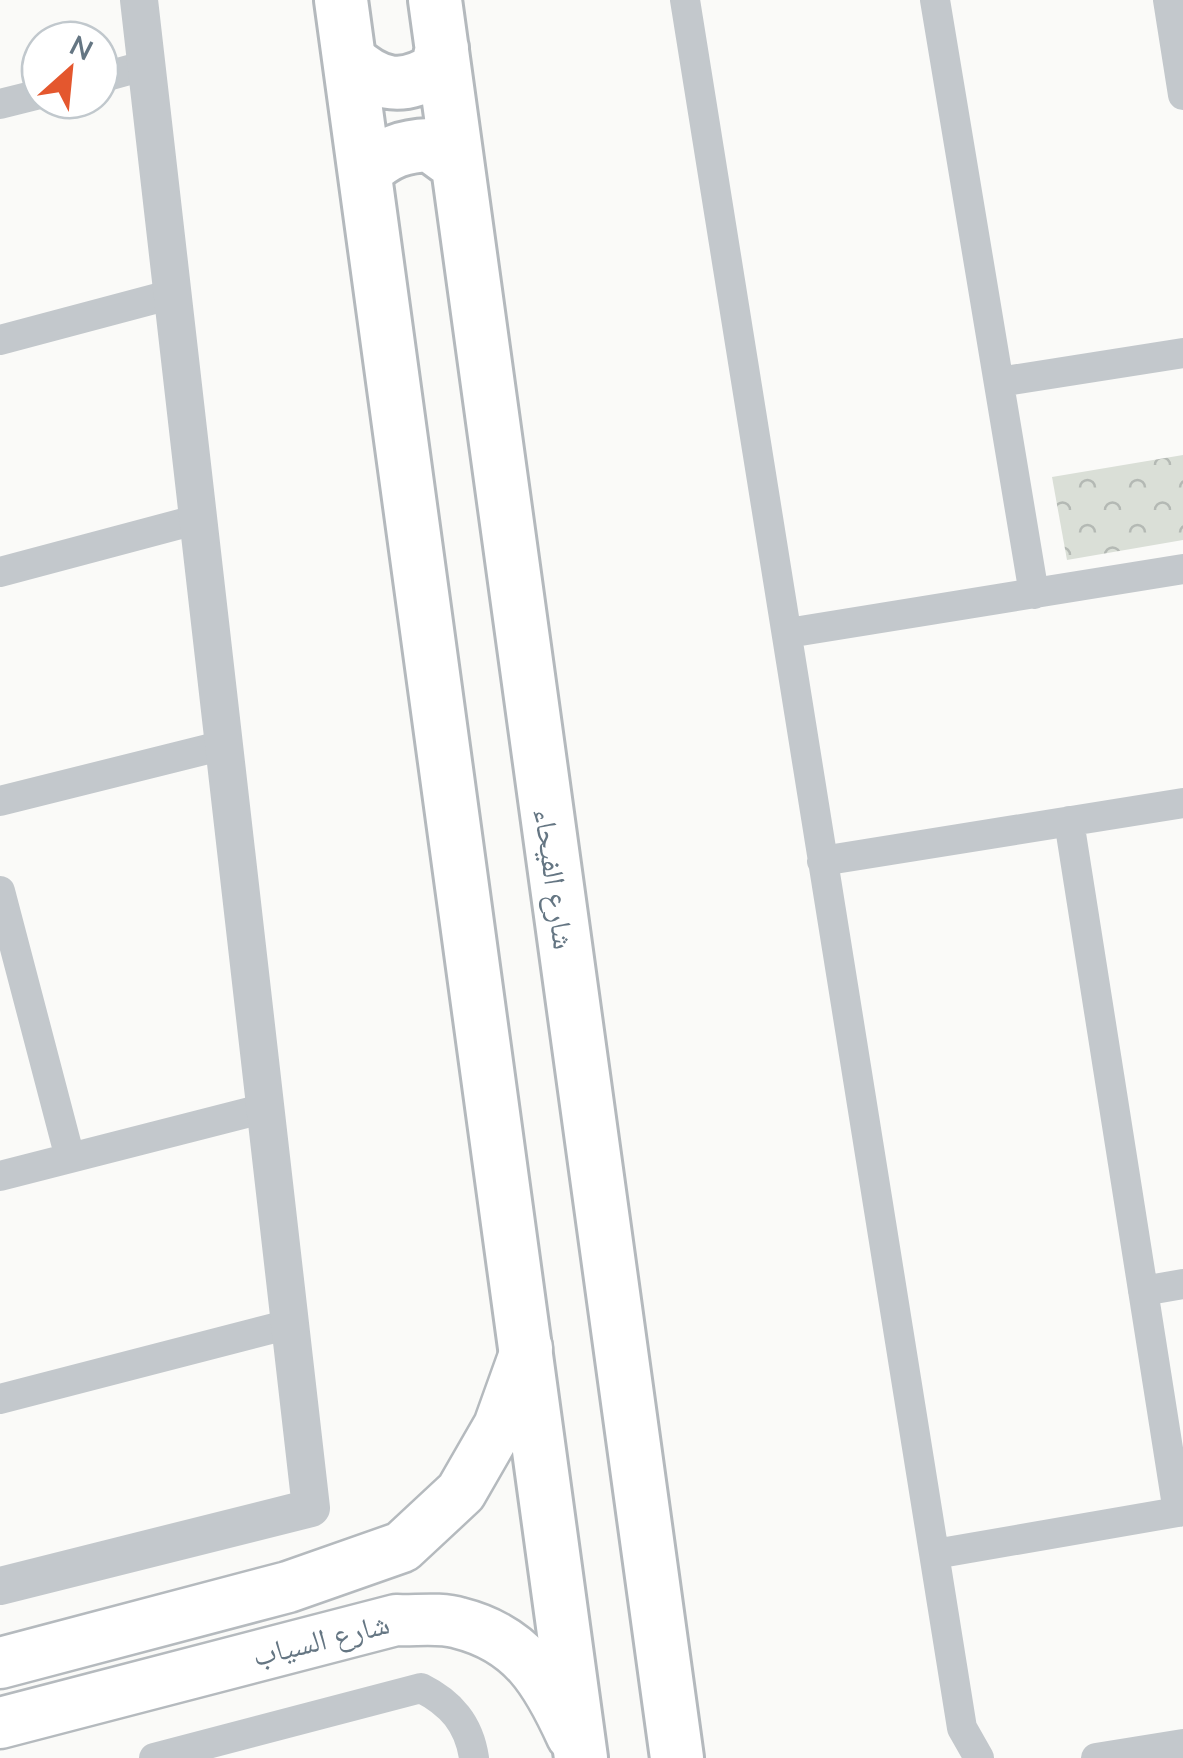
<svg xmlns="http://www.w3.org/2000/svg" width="1183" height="1758" font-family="Mulish,'Noto Naskh Arabic',sans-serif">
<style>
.forest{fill:url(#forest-crowns)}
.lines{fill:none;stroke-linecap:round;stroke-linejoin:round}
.primary-casing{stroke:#b5babe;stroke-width:55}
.trunk-casing{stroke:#b4b9bd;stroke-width:58}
.minor{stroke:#c3c8cc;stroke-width:30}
.tertiary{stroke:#c3c8cc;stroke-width:38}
.primary{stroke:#fff;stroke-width:50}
.trunk{stroke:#fff;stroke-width:52}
.labels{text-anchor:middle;stroke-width:10;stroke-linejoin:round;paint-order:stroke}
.street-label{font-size:30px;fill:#657683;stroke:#fff}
</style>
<defs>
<pattern id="forest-crowns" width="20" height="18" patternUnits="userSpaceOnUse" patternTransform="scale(2.5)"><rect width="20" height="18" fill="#dadfd7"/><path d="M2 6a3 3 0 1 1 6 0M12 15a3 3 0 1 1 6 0" fill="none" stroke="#b4b9b4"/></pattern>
</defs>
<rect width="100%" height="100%" fill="#fafaf8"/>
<path class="forest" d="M1183,455V540L1067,560L1052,477Z"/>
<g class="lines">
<g class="primary-casing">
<path id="primary" d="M0,1663L288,1587L402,1547L461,1492L499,1426L527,1348
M0,1723L396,1620C415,1621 440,1617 459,1623C523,1639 547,1681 572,1736"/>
</g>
<g class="trunk-casing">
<path id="trunk" d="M341,0L581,1758
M435,0L677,1758
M350,60C379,87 404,90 437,69L442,48
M367,170C387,152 403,146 430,145L456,164"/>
</g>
<path class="minor" d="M685,0L962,1728L979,1758
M935,0L1034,594
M1168,0L1183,95
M100,78L147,65
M0,104L40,94
M0,340L173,294
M999,382L1183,353
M0,572L199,519
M788,633L1183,569
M0,801L224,745
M1069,821L1178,1512
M822,861L1183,803
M0,891L70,1158
M0,1176L266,1108
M1143,1291L1183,1284
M0,1399L290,1324
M935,1554L1183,1511
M154,1758L421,1688C451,1703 469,1724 474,1758
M1096,1758L1183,1744"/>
<path class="tertiary" d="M0,1586L311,1508L139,0"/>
<use href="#primary" class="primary"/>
<use href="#trunk" class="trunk"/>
</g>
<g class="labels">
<g class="street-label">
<text transform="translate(554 879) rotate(82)" y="10">شارع الفيحاء</text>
<text transform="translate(321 1640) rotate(-14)" y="10">شارع السياب</text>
</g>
</g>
<g transform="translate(70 70) rotate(27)"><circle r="48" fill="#ffffff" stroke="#c1c8cd" stroke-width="2.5"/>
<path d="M0-8L18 38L0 25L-18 38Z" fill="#e4572e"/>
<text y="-15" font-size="28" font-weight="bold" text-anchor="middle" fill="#657683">N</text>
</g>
</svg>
